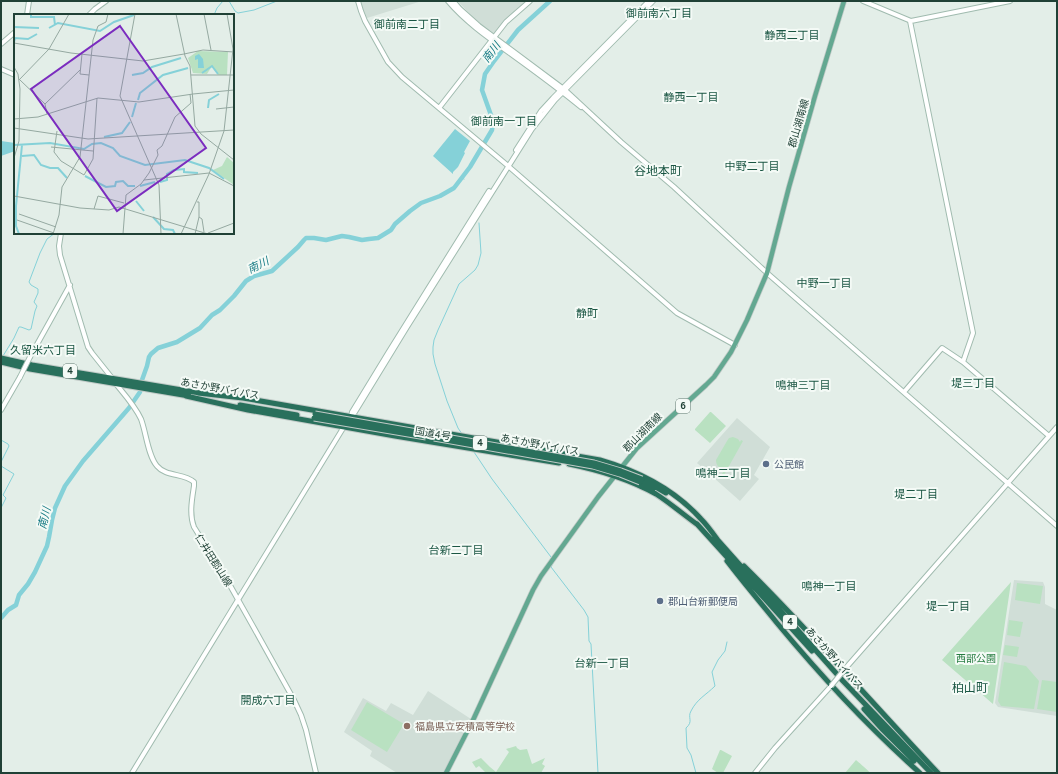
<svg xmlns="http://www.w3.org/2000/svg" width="1058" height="774" font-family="Figtree,'Noto Sans JP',sans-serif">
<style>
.built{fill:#d0ded7}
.green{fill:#b9e1c1}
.water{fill:#85d1d8}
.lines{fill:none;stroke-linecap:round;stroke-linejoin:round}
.stream{stroke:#85d1d8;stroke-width:1}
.river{stroke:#85d1d8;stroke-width:4.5}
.secondary-casing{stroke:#a0bbaf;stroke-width:6}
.primary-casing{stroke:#c1cac7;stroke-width:6}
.highway-casing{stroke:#c1cac7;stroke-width:7}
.secondary{stroke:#fff;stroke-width:4}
.primary{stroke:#63a891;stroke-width:4.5}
.highway{stroke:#29705c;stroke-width:5}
.secondary-bridge-casing{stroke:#a0bbaf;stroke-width:6;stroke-linecap:butt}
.highway-bridge-casing{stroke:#c1cac7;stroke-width:7;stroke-linecap:butt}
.secondary-bridge{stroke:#fff;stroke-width:4}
.highway-bridge{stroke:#29705c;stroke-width:5}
.service-dot{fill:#5c6f8a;stroke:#f4faf6;stroke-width:1.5}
.education-dot{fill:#8d6e63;stroke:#f4faf6;stroke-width:1.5}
.labels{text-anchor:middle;stroke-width:4;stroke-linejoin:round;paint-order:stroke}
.shield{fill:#f4faf6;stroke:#607870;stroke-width:1}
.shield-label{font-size:9px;font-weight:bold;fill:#204136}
.street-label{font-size:10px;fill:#204136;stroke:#f4faf6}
.service-label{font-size:10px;fill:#4e5e75;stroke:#f4faf6;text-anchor:start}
.park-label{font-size:10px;fill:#267c41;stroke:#f4faf6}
.education-label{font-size:10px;fill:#785e54;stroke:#f4faf6;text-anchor:start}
.neighbourhood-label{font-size:11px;fill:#1a5643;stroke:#f4faf6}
.water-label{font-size:11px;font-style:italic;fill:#147983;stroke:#f4faf6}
.quarter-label{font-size:12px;fill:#1a5643;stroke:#f4faf6}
.inset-river{fill:none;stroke:#85d1d8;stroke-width:2}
.inset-road{fill:none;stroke:#95a9a1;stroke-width:1}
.view{fill:#7b2cbf;fill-opacity:0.15;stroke:#7b2cbf;stroke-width:2}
.inset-edge{fill:none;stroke:#204136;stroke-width:2}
</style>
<rect width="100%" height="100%" fill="#e3eee8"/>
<path class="built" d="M359,1H422L367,18L362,9Z
M458,1H527L496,33H494L475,20Z
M737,418L770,447L754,475L759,479L740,501L697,463Z
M1014,580L1043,582L1045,587V604L1057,610V716L998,707L995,703Z
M428,691L471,719L443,773H397L370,756L372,751L344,732L363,698L386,711L391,703L413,715Z"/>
<path class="green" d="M710,412H711L726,426L710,443L695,430V429Z
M733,437L738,439L740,442L741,440L743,441L724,475L722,474L725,469C719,468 716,466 716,460L727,441L729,438Z
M1011,582L993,704L942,660Z
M1017,583L1043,586L1040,604L1015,600Z
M1009,620L1023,622L1020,637L1007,635Z
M1005,645L1019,647L1017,657L1003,655Z
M1004,662L1026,666L1039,681L1034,709L1001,706L998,701Z
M1042,680L1057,682V712L1037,709Z
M367,702L404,724L387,752L351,730Z
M516,746L517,748L520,750L527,749L532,764L545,758L542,764L545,766L541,773H486L479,766L476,768L472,762L481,758L490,767L496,772L509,752L506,749Z
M720,750H721L732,756L723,773H718L712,769Z
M856,760C861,764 868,771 871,773H845Z"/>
<path class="water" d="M455,129L470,141L464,152L465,153L458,167L453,172V174L433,156Z
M1,141L15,143V151L1,156Z"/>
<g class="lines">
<path class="stream" d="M229,1L235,11L238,13L254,10L277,1
M214,15L217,8L223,1
M462,178L464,179
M3,356L14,338L19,327H21L29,330L31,329L35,311L37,306L34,302L38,293V289L31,285L29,282L40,253L47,239L55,233
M462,434L458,428L447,401L435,364L433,354V347L434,340L438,330L459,284L475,270L478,265L481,253L479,223
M1,440L8,444L9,446L1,462
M474,452L492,479L551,557
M1,466L14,474L3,495L6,498L1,508
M554,561L551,567L584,610L588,617L589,641L591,644L598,773
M696,773L691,755L687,748L686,728C694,721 687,718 691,711C697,699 706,695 715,686L712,672L718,660L725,651L727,642"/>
<path class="river" d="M1,618L8,610L16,605L19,595L28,584L35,572L47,546L49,537L52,520L55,508L65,486L83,461L129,408L140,392L142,380L147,366L149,357L151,354L158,348L177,342L200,328L212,315L220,310L234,296L246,281L254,276L272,271L298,247L304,240L306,238H314L326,240L342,236L349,237L362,240L369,239L378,238L391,230L395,224L410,211L421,203L440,196L454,188L470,167L492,130L493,124L492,118L482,90L485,74L494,61L518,30L550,1"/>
<g class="secondary-casing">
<path id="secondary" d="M358,1L361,11L365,21L388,62L402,77L507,165L677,313L735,345
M448,1C465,21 486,36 507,51C532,69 557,87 581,107
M453,1L460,9L479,26L565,90L621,142L674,187L767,273L1057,526
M863,1L911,21L1010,1
M27,15L29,1
M89,15L95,9L106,1
M910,21L973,333L963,362
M1,44L15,32
M1,69L15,75
M439,108L506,22L530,1
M516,150L541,111L553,98L649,1
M61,233L59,246L60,255L88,347L92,353L112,378
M30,357L70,285
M116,384C125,395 135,406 141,419C146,432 148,456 157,466C166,477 184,473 194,482V486C192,499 189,514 194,527L227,580L254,628L294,700L301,715L306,730L316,773
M904,392L942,348L963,362L1049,436
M1,410L20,377
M351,417L352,412L388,353L489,191
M350,418L355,412L407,327L532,129L555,100L653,1
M844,670L1057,427
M132,773L345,425
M755,773L775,748L831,686"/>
</g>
<g class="primary-casing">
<path id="primary" d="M446,773L474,718L533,590L541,576L598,497L637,448L706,385L714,377L731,352L747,320L767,273L789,187L815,96L844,1"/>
</g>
<g class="highway-casing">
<path id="highway" d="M1,358L32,365L200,393
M1,362L30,369L189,396
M198,393L243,398L600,460C638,471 674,489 701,519C707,525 712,532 717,539
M186,396L248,410L395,436L559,463
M240,405L297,415
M569,464C599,470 629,479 656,494C670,503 684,515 698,525
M642,479L666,493
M640,482L653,489
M697,524L812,651
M715,537L843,681L931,773
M727,561C743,582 760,602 777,623C821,676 868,727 920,773
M744,566C811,632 873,704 938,773
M864,709L883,730L914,761"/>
</g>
<use href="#secondary" class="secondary"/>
<use href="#primary" class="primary"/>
<use href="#highway" class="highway"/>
<g class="secondary-bridge-casing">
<path id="secondary-bridge" d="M20,377L30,357
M831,686L844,670"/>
</g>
<g class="highway-bridge-casing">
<path id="highway-bridge" d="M315,414L594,463L621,471L642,479
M314,418L426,437
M434,438L593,466L620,474L640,482"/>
</g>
<use href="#secondary-bridge" class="secondary-bridge"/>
<use href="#highway-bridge" class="highway-bridge"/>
</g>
<g class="service-dot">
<circle cx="766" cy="464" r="4"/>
<circle cx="660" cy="601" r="4"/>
</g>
<circle class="education-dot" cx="407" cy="726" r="4"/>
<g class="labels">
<g class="shield">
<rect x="63" y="364" width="14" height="14" rx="3"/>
<rect x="676" y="399" width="14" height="14" rx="3"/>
<rect x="473" y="436" width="14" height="14" rx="3"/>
<rect x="783" y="615" width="14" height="14" rx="3"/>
</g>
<g class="shield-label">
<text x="70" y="374">4</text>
<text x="683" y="409">6</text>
<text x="480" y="446">4</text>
<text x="790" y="625">4</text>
</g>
<g class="street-label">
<text transform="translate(798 123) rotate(-74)" y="4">郡山湖南線</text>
<text transform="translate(220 388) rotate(10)" y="4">あさか野バイパス</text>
<text transform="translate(642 432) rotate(-45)" y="4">郡山湖南線</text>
<text transform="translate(433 433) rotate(9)" y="4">国道4号</text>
<text transform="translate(540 444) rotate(10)" y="4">あさか野バイパス</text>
<text transform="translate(214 560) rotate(58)" y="4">仁井田郡山線</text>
<text transform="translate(835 658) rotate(48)" y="4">あさか野バイパス</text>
</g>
<g class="service-label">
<text x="774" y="468">公民館</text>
<text x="668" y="605">郡山台新郵便局</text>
</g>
<g class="park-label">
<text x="976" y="662">西部公園</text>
</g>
<g class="education-label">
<text x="415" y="730">福島県立安積高等学校</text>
</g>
<g class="neighbourhood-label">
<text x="659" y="17">御前南六丁目</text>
<text x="407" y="28">御前南二丁目</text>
<text x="792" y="39">静西二丁目</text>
<text x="691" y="101">静西一丁目</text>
<text x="504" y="125">御前南一丁目</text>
<text x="752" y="170">中野二丁目</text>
<text x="824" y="287">中野一丁目</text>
<text x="587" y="317">静町</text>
<text x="43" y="354">久留米六丁目</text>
<text x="973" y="387">堤三丁目</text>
<text x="803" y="389">鳴神三丁目</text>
<text x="723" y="477">鳴神二丁目</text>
<text x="916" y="498">堤二丁目</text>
<text x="456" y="554">台新二丁目</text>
<text x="829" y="590">鳴神一丁目</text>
<text x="948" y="610">堤一丁目</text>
<text x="602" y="667">台新一丁目</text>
<text x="268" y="704">開成六丁目</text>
</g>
<g class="water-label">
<text transform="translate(491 52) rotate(-53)" y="4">南川</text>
<text transform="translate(258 265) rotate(-26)" y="4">南川</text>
<text transform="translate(44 518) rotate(-76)" y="4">南川</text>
</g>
<g class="quarter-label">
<text x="658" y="175">谷地本町</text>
<text x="970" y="692">柏山町</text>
</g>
</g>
<g transform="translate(14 14)">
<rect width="220" height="220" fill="#e3eee8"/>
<path d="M184,37L214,38L213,61H204L198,52L193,60L179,59L174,44ZM213,143L220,149V171L199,156L208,152Z" fill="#b9e1c1"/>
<path d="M185,40L189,45L190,54H184V45L181,46V42Z" fill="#85d1d8"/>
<path class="inset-river" d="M17,0V3H40L41,11M0,13L25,14M35,14L44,9L86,17L100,8L120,1M0,28L1,24L14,25L23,20M188,59L198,52L204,60M118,61L129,59L138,53L167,44M124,86L126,79L149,61L174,54M194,94L195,86L205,80M118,103L122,89M90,123L108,119L116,108M0,131L36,129L70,135L78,130L87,129L99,134L106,142L131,151L171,146L195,154L210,165M8,142L20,141L27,151L36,154H44L53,164M71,162L92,173L101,172L102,168L109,167L114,172H121M146,168L153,166V160L160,156L170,155V158L184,159M126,172L141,168M122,187L130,197M139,203L150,215L159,216L161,220M5,220L2,212V192L8,131"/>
<path class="inset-road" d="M121,0L106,82L145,171L147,220M162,0L171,42L176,52L181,112L187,120L220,146M190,0L197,36M0,29L57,39L129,47L170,40M68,40L66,60L75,61M170,40L189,36L220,38M0,53L4,60L6,75L5,127L0,144M177,61H220M5,66L35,35L55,0M6,66L31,90L33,100M179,80L220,76M31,90L66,56M202,95L220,93M0,105L24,103L84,84L125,88L179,80M0,114L74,125L220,116M43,117L40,138L47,147L70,161L79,145L83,84M37,133L79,137M130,166L195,159L220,172M0,182L66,194L95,196L105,193L194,220M80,195L84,182L110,189M5,200L42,213M185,203L188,205L190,218M3,206L40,219M194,219L220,209M39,220L45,201L48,173L66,143L79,26L84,12L92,8L94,0M109,220L112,181L127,170L135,159L144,141L143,136L148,132L161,103L177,89L176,80M167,220L195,160L210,117L219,35L213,0M181,220L185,203V188H183"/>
<path class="view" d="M106,12L192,134L103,197L17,75Z"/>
<rect width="220" height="220" class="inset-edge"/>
</g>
<rect width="1058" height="774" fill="none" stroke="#204136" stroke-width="4"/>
</svg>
